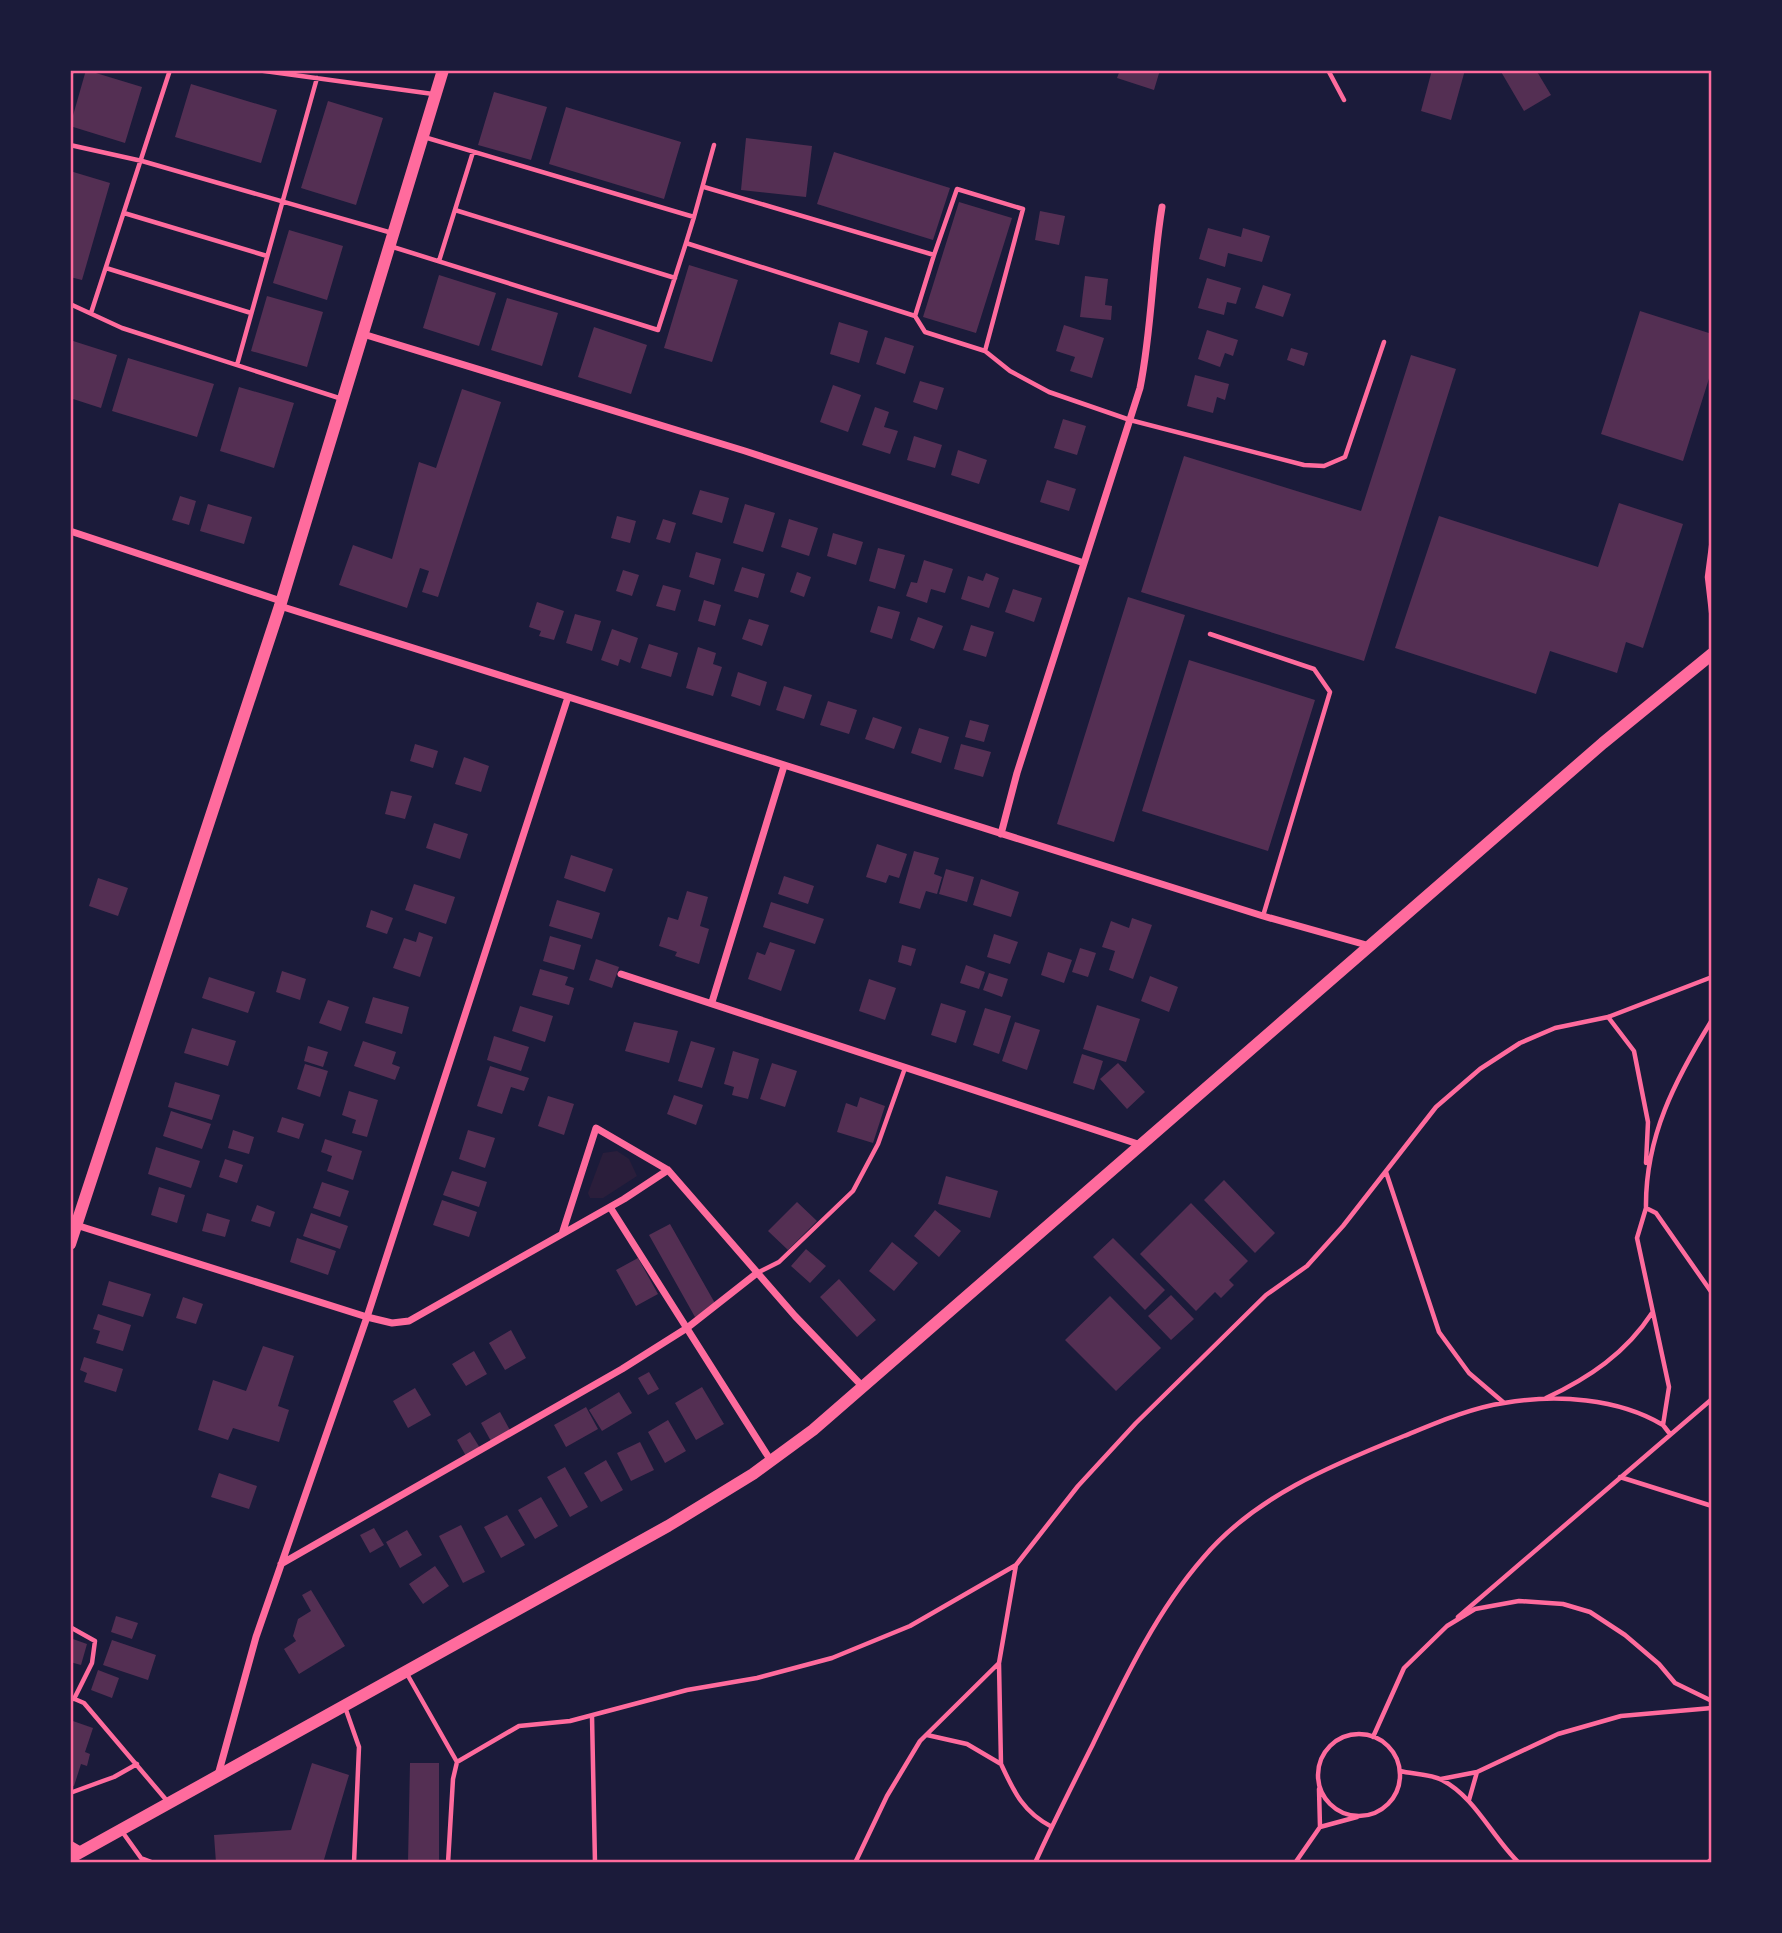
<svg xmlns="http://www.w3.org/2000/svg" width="1782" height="1933" font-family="Quicksand,sans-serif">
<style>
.green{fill:#2a1e3b}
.building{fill:#542f53}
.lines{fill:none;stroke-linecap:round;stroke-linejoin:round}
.service{stroke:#ff6b9d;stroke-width:4.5}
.minor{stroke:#ff6b9d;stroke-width:7}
.secondary{stroke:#ff6b9d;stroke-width:12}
.neatline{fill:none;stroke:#ff6b9d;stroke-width:2.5}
</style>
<rect width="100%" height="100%" fill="#1b1b3a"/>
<path class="green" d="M617,1151L629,1159L637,1176L603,1198H590L588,1193L603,1153Z"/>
<path class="building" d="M86,70L142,87L125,143L70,126Z
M1120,70H1160L1154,90L1117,78Z
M1432,70H1465L1451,120L1421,111Z
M1500,70H1536L1551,95L1524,111Z
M191,84L277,110L261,163L175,137Z
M494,92L547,107L531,160L478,145Z
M328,101L383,118L356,205L301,188Z
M566,107L681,142L664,199L549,164Z
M746,138L812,146L806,197L741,190Z
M834,152L950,188L933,240L817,204Z
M70,171L110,183L82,280L70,277Z
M959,202L1012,218L976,333L923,317Z
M1040,211L1065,216L1059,245L1035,240Z
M1208,228L1241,237L1243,228L1270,236L1262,262L1228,253L1225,267L1199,259Z
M289,230L343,246L327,300L273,283Z
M689,265L738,280L712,362L664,348Z
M439,275L496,293L479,346L423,328Z
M1085,276L1108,279L1105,305L1112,306L1111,320L1080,317Z
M1207,278L1241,288L1236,304L1227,302L1224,315L1198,308Z
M1263,285L1291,294L1283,317L1255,308Z
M267,296L323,312L307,367L251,351Z
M507,298L558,313L542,366L491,350Z
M1640,311L1712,334V369L1683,461L1601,434Z
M839,322L868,331L859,363L830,354Z
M1064,325L1104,338L1092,378L1070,371L1075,357L1056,351Z
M594,327L647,345L631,394L578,377Z
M1207,330L1238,340L1233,356L1225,353L1220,367L1198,359Z
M885,337L914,346L905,374L876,364Z
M70,340L117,355L101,408L70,398Z
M1291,348L1308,353L1304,366L1287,360Z
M1411,355L1456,369L1364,661L1141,592L1184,456L1361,511Z
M128,358L214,384L197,437L112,411Z
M1195,375L1229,384L1225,400L1217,397L1213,413L1187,406Z
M920,381L944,388L937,410L913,402Z
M833,385L861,395L848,432L820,422Z
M239,387L294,403L274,468L220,451Z
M462,389L501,402L438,597L422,592L429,571L420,568L407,608L339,585L353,545L392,559L419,462L436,468Z
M875,407L889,412L884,427L898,431L890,454L862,445Z
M1063,419L1086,426L1077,455L1054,448Z
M914,436L942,445L935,468L907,460Z
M958,450L987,460L979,484L951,475Z
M1047,480L1076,489L1069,511L1040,502Z
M700,490L729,498L722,523L692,514Z
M180,496L196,501L189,525L172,520Z
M1619,503L1683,524L1643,648L1626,642L1617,673L1550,651L1536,694L1395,648L1439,516L1598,567Z
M208,504L252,517L244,544L200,531Z
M745,504L775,513L763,552L733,543Z
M617,516L636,521L630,543L611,538Z
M663,519L676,523L670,543L656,539Z
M789,519L818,528L809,556L781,547Z
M833,533L863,542L856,565L827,556Z
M878,548L905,555L895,589L869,581Z
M696,552L721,559L714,585L689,577Z
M924,560L953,569L945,593L931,589L927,603L906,596L911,582L917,583Z
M742,567L765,574L758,598L734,591Z
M623,570L639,575L632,596L616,591Z
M797,572L811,577L804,597L790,592Z
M986,573L999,578L989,608L961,599L968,576L983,581Z
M663,585L681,590L675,611L656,606Z
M1013,589L1042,598L1034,622L1005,612Z
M1128,597L1185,615L1114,842L1057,824Z
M704,600L721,605L715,626L698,621Z
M537,602L564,611L554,640L539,636L541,631L529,627Z
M878,606L900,612L892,639L870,632Z
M575,614L601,621L592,651L566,643Z
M918,617L943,626L934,649L910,640Z
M749,619L769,625L762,646L742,639Z
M971,625L994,632L986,657L963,650Z
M612,629L638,638L630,663L620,659L618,666L601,660Z
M649,644L678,653L671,677L641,668Z
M698,647L716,653L713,664L722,667L713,696L686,688Z
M1189,660L1315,700L1268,851L1142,811Z
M738,672L767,682L760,706L731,696Z
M784,686L812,695L804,719L776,710Z
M828,701L857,710L849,734L820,725Z
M873,717L902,727L894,749L865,739Z
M970,720L989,725L984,742L965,737Z
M919,728L949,737L941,763L911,753Z
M415,744L438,751L433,768L410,761Z
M961,744L991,752L983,777L954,769Z
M464,757L489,766L481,792L455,784Z
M391,791L412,796L405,819L385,814Z
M434,823L468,834L460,859L426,848Z
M877,844L907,854L899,878L889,875L886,883L866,877Z
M914,851L939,858L934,874L942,877L937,894L926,891L920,909L899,903Z
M571,855L613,869L605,892L564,878Z
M946,869L974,877L967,902L939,894Z
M784,876L814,886L808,904L778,894Z
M98,878L128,888L118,916L89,906Z
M981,879L1019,892L1011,917L973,905Z
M414,884L455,897L446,924L405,910Z
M687,891L708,897L700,926L709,929L699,964L675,956L677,952L659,946L668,917L678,920Z
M557,900L600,913L592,939L549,926Z
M771,902L824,919L815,944L763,927Z
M371,910L393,918L387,934L366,927Z
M1132,918L1152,925L1133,979L1109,970L1115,951L1102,947L1111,921L1129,928Z
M419,932L433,937L420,977L393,968L404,938L416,942Z
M994,934L1018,942L1010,964L987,957Z
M550,936L581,945L574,970L543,961Z
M770,942L795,950L781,991L748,979L757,952L765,955Z
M902,945L916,949L911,966L898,962Z
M1080,948L1096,953L1088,977L1072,972Z
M1048,952L1072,960L1064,983L1041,975Z
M596,959L619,967L612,988L589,980Z
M966,965L985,972L979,989L960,983Z
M540,969L568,977L565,985L574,988L569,1005L532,995Z
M282,971L306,979L300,1000L276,992Z
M989,973L1008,979L1002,997L983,990Z
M1150,976L1178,987L1169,1012L1141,1001Z
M209,977L255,992L248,1013L202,998Z
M869,979L896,988L885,1020L859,1011Z
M373,997L409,1007L402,1034L365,1023Z
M328,1000L349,1007L341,1031L319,1023Z
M941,1003L966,1011L956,1043L931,1035Z
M1097,1005L1140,1019L1126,1062L1083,1049Z
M520,1006L553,1016L545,1042L512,1031Z
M985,1008L1011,1016L999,1054L973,1045Z
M634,1022L678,1031L669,1063L625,1051Z
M1015,1022L1040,1030L1027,1070L1002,1061Z
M192,1028L236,1041L228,1066L184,1053Z
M494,1036L529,1047L521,1071L487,1060Z
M363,1041L396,1052L392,1064L400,1067L395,1080L354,1066Z
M691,1041L715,1048L702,1088L678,1081Z
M308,1046L328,1052L323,1067L304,1061Z
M733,1051L759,1059L748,1099L732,1095L734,1087L724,1084Z
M1082,1054L1103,1061L1094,1090L1073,1083Z
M772,1063L797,1071L785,1107L760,1099Z
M1118,1063L1145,1092L1127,1109L1100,1079Z
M305,1064L328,1071L320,1097L297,1089Z
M490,1066L529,1078L524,1091L511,1087L502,1114L477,1106Z
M175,1082L220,1095L212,1120L168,1107Z
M349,1091L378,1100L367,1137L352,1133L356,1120L342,1115Z
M674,1095L703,1105L696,1125L667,1114Z
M548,1096L574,1104L564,1135L538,1126Z
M860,1097L885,1106L873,1143L837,1132L846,1103L857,1107Z
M171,1111L211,1124L202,1149L163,1136Z
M282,1117L304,1124L299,1139L277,1132Z
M233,1130L254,1137L249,1154L228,1148Z
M468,1130L495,1138L485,1168L459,1159Z
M325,1139L362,1151L353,1180L327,1171L332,1156L321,1152Z
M156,1147L200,1161L191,1188L148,1174Z
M225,1159L243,1165L237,1183L219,1177Z
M452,1171L487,1182L479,1207L443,1195Z
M946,1176L998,1191L990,1218L938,1204Z
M1224,1180L1275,1233L1255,1253L1204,1200Z
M322,1182L349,1191L340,1217L313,1208Z
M159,1187L185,1195L177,1223L151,1215Z
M442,1200L477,1212L469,1237L433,1225Z
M797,1202L817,1221L788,1250L768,1231Z
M1191,1203L1248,1261L1229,1280L1234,1285L1221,1298L1215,1292L1196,1311L1140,1254Z
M257,1205L275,1212L270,1227L251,1221Z
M935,1210L961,1231L939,1257L914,1236Z
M207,1213L230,1220L225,1237L202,1231Z
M311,1213L348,1226L340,1249L303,1236Z
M670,1224L716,1305L695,1317L649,1235Z
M297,1238L336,1251L328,1275L290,1262Z
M1113,1238L1165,1290L1145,1310L1093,1257Z
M892,1242L918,1263L894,1291L869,1271Z
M806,1249L826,1266L810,1283L791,1266Z
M638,1258L658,1294L636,1306L616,1270Z
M839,1279L876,1320L857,1337L820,1297Z
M109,1281L151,1294L143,1317L102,1305Z
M1171,1295L1194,1319L1171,1340L1148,1316Z
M1110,1296L1161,1348L1116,1391L1065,1340Z
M183,1297L203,1304L196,1324L176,1318Z
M98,1314L131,1325L123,1351L96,1343L100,1331L93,1329Z
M511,1330L526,1358L505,1370L489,1343Z
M263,1346L294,1356L278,1406L289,1410L279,1442L233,1428L228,1440L198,1430L213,1380L246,1391Z
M474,1351L487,1374L466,1386L452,1364Z
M84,1357L123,1369L116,1392L84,1382L87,1373L80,1370Z
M649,1372L659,1389L648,1395L638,1378Z
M702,1387L724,1424L696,1440L675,1403Z
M415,1388L431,1415L408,1428L393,1401Z
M619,1392L632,1413L602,1431L589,1410Z
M586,1407L598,1429L566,1447L554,1425Z
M500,1412L511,1432L492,1443L481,1423Z
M668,1420L686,1451L665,1463L648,1432Z
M470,1432L480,1448L466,1456L457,1440Z
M640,1442L654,1470L631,1481L617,1453Z
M606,1460L623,1490L601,1502L584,1473Z
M565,1467L588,1507L570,1517L547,1477Z
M219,1473L257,1486L249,1509L211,1497Z
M541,1497L558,1526L535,1539L518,1510Z
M507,1515L525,1545L501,1558L484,1527Z
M461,1525L485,1572L463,1583L439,1536Z
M374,1528L384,1545L370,1553L360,1535Z
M407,1530L422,1555L400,1568L386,1542Z
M435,1566L449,1586L423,1604L409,1584Z
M311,1590L345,1646L299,1674L284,1649L296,1641L293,1636L298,1619L311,1611L302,1595Z
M116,1616L138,1623L132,1639L111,1632Z
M70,1638L87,1644L81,1665L70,1662Z
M112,1640L156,1655L148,1680L103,1665Z
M98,1670L119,1678L112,1698L91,1690Z
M70,1720L93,1728L85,1752L90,1754L87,1766L81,1764L74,1786L70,1785Z
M312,1763L349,1775L323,1863H216L214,1835L291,1830Z
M410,1763H439V1863H408Z"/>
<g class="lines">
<path class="service" d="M257,70L433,94
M1328,70L1344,100
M70,76L72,70
M424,137L694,217L714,145
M70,145L142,161L392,233
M704,187L934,255L915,316
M455,210L675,278
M124,213L267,256
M694,217L686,243L915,316L925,332L985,351L1010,371L1049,392L1130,420L1304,465L1324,466L1345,457L1384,342
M393,247L658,330L686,243
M934,255L957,189L1023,209L985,351
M439,261L473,152
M106,268L251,313
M70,304L122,328L342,399
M91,313L170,70
M237,365L317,78
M1712,539L1707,577L1712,620
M1210,634L1314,669L1330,692L1263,916
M1608,1017L1634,1051L1648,1122L1646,1163
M1712,1020C1675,1080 1645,1137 1646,1208L1656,1213L1712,1293
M1386,1172L1439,1332L1469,1373L1503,1402
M1646,1208L1637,1238L1669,1387L1663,1425L1670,1434
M757,1273L779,1262L853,1191L878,1144L905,1068
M1546,1398C1589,1378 1626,1353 1652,1313
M1620,1477L1712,1506
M1458,1617L1712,1399
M70,1627L95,1641L92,1663L74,1699
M407,1674L457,1762L519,1726L570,1721L687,1690L757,1678L832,1658L910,1626L1016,1565L1078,1486L1136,1423L1266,1295L1307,1266L1343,1226L1436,1107L1480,1069L1520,1043L1555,1028L1608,1017L1712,977
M70,1697L84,1703L168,1802
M345,1707L359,1747L354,1863
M592,1716L595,1863
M1318 1775a41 41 0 1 1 82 0a41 41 0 1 1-82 0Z
M927,1735L967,1744L1001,1764L999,1664
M1373,1737L1404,1668L1447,1626L1475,1609L1519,1601L1563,1604L1590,1612L1625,1635L1659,1664L1675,1683L1712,1701
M1001,1764C1014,1792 1023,1812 1052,1827
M1400,1771C1412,1774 1431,1774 1442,1780C1475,1797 1492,1837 1519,1863
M1477,1772L1558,1734L1621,1716L1712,1708
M1441,1779L1477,1772L1469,1800
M1319,1789L1320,1827L1357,1817
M70,1793L114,1777L137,1764
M121,1830L141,1858L154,1863
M448,1863L453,1779L457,1762
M855,1863L887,1796L920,1741L999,1663L1016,1565
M1035,1863C1053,1823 1073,1784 1093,1744C1124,1680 1156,1612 1203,1558C1254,1497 1332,1465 1404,1436C1436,1423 1470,1408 1504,1403C1556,1394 1618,1398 1663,1425
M1295,1863L1320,1827
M1707,1863L1712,1859"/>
<path class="minor" d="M363,334L745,451L1084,563
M70,531L281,601
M280,606L1263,916L1370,946
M1001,834L1017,773L1140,388C1152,329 1152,267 1162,207
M621,974L1141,1145
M712,1002L784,766
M610,1207L771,1461
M76,1225L367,1317L392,1323L409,1321L624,1199L668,1170L795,1316L863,1387
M562,1234L596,1128L668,1170
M281,1564L622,1369L687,1328L757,1273
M218,1775L256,1637L367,1317L568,697
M70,1844L82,1851"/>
<path class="secondary" d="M70,1244L280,606L443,70
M70,1858L668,1526L753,1474L813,1430L1603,743L1712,654"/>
</g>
<rect width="1782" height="1933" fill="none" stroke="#1b1b3a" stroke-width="144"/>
<rect x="72" y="72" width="1638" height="1789" class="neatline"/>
</svg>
